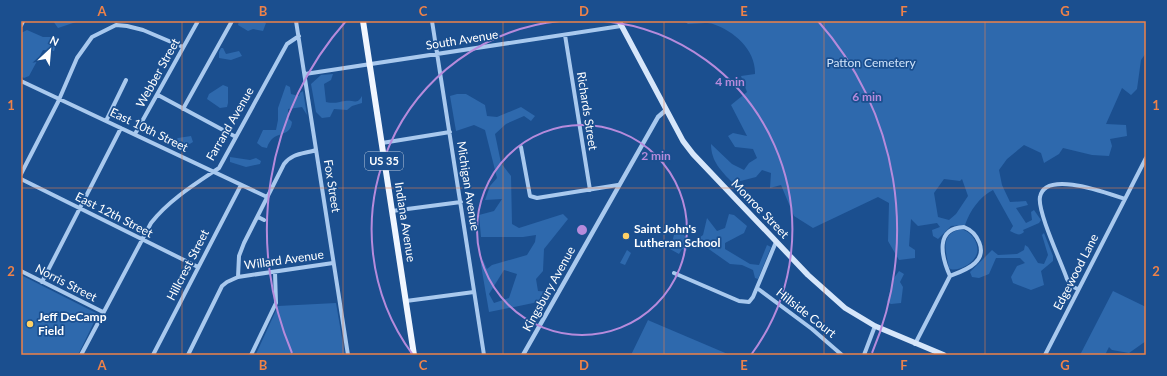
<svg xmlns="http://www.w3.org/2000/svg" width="1167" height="376" font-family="Lato,sans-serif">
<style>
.green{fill:#2e69ad;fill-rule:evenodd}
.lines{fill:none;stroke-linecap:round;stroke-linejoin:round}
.minor{stroke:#a9c9ee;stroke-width:4}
.tertiary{stroke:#a9c9ee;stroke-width:4.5}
.secondary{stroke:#d6e6fa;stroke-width:5.5}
.primary{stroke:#f0f6ff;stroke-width:6}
.grid{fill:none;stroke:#ee8249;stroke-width:1;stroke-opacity:0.55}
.ring{fill:none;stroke:#b68bdc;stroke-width:2}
.poi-dot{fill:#ffd166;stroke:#1b4f8f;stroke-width:1.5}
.labels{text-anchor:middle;stroke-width:3.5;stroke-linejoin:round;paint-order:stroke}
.shield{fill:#1b4f8f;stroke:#bbcadd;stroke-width:1}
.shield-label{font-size:11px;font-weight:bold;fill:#fff}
.street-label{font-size:12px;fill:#fff;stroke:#1b4f8f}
.park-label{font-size:12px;fill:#cfe3fa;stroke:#1b4f8f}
.poi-label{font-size:12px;font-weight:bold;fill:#fff;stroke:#1b4f8f;text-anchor:start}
.centre{fill:#b68bdc;stroke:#1b4f8f;stroke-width:2}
.ring-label{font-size:12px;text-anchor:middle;font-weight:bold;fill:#b68bdc;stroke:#1b4f8f;stroke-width:3.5;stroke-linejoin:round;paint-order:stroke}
.neatline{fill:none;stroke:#ee8249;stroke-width:1.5}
.grid-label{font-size:13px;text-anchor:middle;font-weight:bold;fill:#ee8249}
</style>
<rect width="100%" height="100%" fill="#1b4f8f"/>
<path class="green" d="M53,21H79L58,28Z
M239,21H260L266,23L263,31L253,29L248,31L238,25Z
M684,21H1146V53L1141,60L1137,89L1131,95L1122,88L1106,124L1126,125L1127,136L1110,139L1112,146L1109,156L1092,155L1063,148L1059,154L1044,163L1041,153L1024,145L1007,159L999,170L1002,185L1010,202L1026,201L1028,205L1016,208L1026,223L1032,220L1031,212L1034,210L1041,220L1039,223L1023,230L1024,232C1019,237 1015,233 1010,231L1013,226L993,190C979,197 970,211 965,225L951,226L938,239L933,236L932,230L940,227L937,223L918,226L911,219L909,246L915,250V258L899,260L888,241L889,203L878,197L813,228L794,216L781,185L770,188L771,173L762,170L756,177L733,183C721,171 711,161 711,144L732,164L744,170L749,163L757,158L753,149L735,147L728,136L733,133L747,136L731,105L747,92L741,76L755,74C756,50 734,31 713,24C706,22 696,24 688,24ZM944,179L960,181L962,179L968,196L956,214L949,220L938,217L934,193Z
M27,30L43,37H59L54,51L43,50L29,76L24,78L21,76V33Z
M221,48H223L226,54L239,51L242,56L231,60L219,58V52Z
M333,74L331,80L324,84L326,102C336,104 337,102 345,101C354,100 357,105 362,96V103L352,106L347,110L334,109L330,117L322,118L316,112L311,84L321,75Z
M223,85L228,87V103L227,107L220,108L207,99L209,94Z
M286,85L290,87L291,94L299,96L300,93L303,91L307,115L302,107L288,109V118L292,122C290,140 273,128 267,148L262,147L257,143L263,130H276L278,120V108Z
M457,94H466L485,105L487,116L497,117L521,107L535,116L531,121L524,116L506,124L495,134L501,163L511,176L512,224L519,228L563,214L568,219L544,249L543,271L536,279L538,291L550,292L543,301L489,312L481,265L483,260L487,269L492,265L527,255L535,242L536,235L523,237H481L479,215L494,211L502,199L485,200L490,186L497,178L485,130L474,125L456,131L450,96ZM504,270L517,274L509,298L494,303L489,294Z
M191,136L193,142L183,148L177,149L174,146V141L178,138Z
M230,157L250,160L256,158L261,161L260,164L246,167L230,162Z
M729,214L734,215L747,226L744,233L725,243V249L750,264L759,265L767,245L771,247L758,279L755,278L753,270L742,265L730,264L696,240L703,235L707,218L717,231L725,228Z
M961,229C973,232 983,248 974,259C970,265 955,273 949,268C946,252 939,234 961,229Z
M680,233L692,240L686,251L682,249L679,254L670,249L674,235Z
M1044,233L1053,256V261L1041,271L1044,285L1031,290L1013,283L1011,277L1017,266L1025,263L1020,258H996L989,274L979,278L972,277L970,272L992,250L998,255L1017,254L1024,250L1025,245L1028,247L1038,263L1044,264L1048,255L1042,235Z
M627,250L631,253L625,265L620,263Z
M899,271L904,274L900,282L903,287L901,303L891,304L887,302L894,278Z
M21,275L98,314L78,355H21Z
M1113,291L1146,307V341L1129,353L1112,350L1109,347L1105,355H1080Z
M336,303L345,355L256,354L278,306Z
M648,320L650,321L730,355H631Z"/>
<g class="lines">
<path class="minor" d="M296,21L348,355
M432,21L484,355
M565,35L590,190
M305,74L621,26
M21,81L267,197
M158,95L236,137
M183,109L232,21
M106,121L126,80
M135,134L198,21
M382,143L450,132
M521,147L530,196L537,198L618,185
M21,174L58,102L77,58L92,37L116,25L127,26L143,30L183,47
M21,179L198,267
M392,211L461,202
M258,217L264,220
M964,227C977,232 988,251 975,263C969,269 958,273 950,276C941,256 935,228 964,227Z
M21,271L103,312
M674,273L739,301L749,302L753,297L776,242
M238,277L333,263
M42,282L121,128
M757,288L812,329L842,355
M1078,289L1073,287L1067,279C1062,264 1037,211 1040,197C1045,169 1109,194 1125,199
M406,301L474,292
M915,344L950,276
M81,355L151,223C169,200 195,184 219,168L287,44L299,36
M153,355L241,185
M188,355L222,286L227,282L238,277L239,256L244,243L284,164C292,153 304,154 316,150
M251,355L276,303L275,272
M864,355L875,326
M1045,355L1146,158"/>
<path class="tertiary" d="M21,25L23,21
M523,355L658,117L666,110"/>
<path class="secondary" d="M619,21L683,141L693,154L808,275L845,308L875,326L944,355"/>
<path class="primary" d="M363,21L414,355"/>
</g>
<path class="grid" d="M182,21V355M343,21V355M503,21V355M664,21V355M824,21V355M985,21V355M21,188H1146"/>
<g class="ring">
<circle cx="582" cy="230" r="105"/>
<path d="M413 355A210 210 0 0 1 560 21M604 21A210 210 0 0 1 751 355"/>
<path d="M292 353A315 315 0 0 1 346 21M818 21A315 315 0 0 1 872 353"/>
</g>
<g class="poi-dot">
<circle cx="626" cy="236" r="4"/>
<circle cx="30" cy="324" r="4"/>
</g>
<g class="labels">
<rect class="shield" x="365" y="152" width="38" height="18" rx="3"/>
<g class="shield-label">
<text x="384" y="165">US 35</text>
</g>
<g class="street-label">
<text transform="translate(462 40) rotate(-9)" y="4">South Avenue</text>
<text transform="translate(158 73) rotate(-61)" y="4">Webber Street</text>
<text transform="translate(587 111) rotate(81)" y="4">Richards Street</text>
<text transform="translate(230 124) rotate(-60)" y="4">Farrand Avenue</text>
<text transform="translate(149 130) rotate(26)" y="4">East 10th Street</text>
<text transform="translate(332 186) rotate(81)" y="4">Fox Street</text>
<text transform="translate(468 186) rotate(81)" y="4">Michigan Avenue</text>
<text transform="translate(760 209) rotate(46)" y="4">Monroe Street</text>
<text transform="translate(114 215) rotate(27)" y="4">East 12th Street</text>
<text transform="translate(405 222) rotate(81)" y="4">Indiana Avenue</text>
<text transform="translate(284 260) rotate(-8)" y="4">Willard Avenue</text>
<text transform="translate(188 265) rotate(-63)" y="4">Hillcrest Street</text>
<text transform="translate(1076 272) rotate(-63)" y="4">Edgewood Lane</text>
<text transform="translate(66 283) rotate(27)" y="4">Norris Street</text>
<text transform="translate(549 289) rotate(-61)" y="4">Kingsbury Avenue</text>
<text transform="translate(806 313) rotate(38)" y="4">Hillside Court</text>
</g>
<g class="park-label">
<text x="871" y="67">Patton Cemetery</text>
</g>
<g class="poi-label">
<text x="634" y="233">Saint John's<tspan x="634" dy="14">Lutheran School</tspan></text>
<text x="38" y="321">Jeff DeCamp<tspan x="38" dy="14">Field</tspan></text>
</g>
</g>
<circle cx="582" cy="230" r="6" class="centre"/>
<g class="ring-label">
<text x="730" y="86">4 min</text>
<text x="867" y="101">6 min</text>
<text x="656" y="160">2 min</text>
</g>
<rect width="1167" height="376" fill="none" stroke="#1b4f8f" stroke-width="44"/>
<g transform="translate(50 50) rotate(26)" stroke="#1b4f8f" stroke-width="3" paint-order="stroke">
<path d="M0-3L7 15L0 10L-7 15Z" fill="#ffffff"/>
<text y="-6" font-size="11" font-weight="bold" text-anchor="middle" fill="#ffffff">N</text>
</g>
<rect x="22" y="22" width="1123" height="332" class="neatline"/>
<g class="grid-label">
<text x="102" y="16">A</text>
<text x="263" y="16">B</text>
<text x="423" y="16">C</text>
<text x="584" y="16">D</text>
<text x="744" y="16">E</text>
<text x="904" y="16">F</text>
<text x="1065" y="16">G</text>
<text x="11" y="110">1</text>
<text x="1156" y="110">1</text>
<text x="11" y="276">2</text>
<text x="1156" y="276">2</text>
<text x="102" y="370">A</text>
<text x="263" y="370">B</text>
<text x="423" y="370">C</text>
<text x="584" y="370">D</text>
<text x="744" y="370">E</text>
<text x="904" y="370">F</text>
<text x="1065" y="370">G</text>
</g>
</svg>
